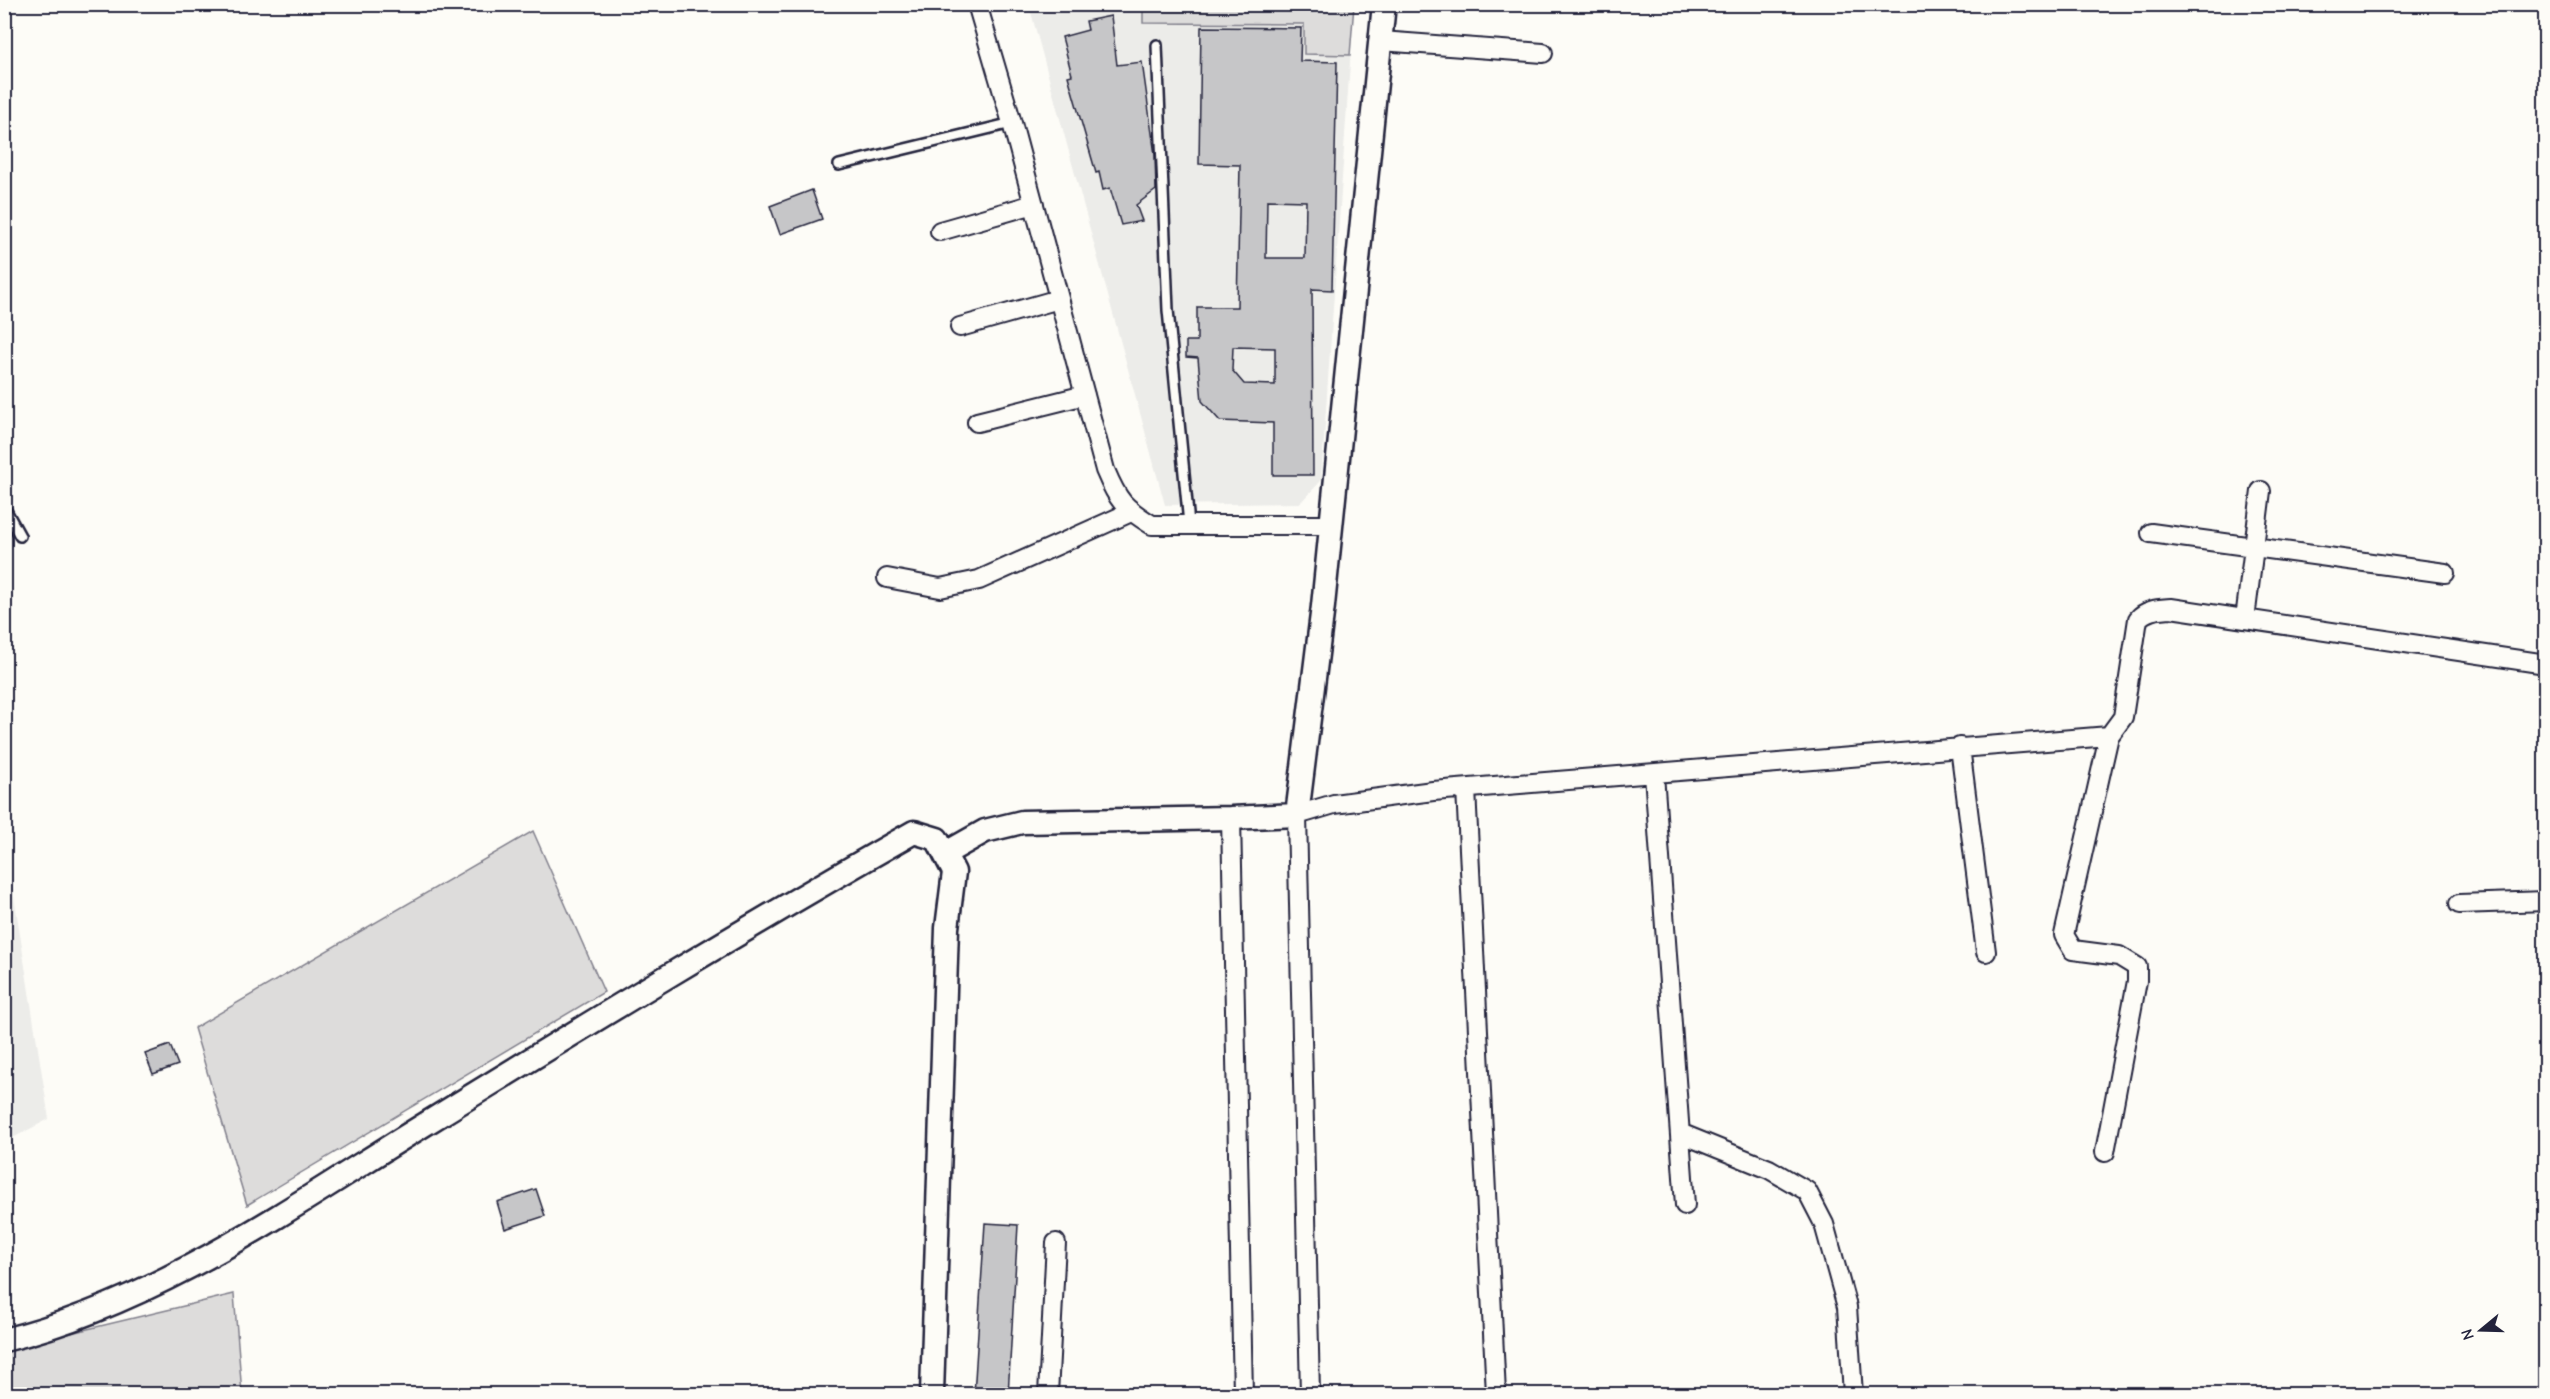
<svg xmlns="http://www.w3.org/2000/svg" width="2550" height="1399" font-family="'Comic Neue',sans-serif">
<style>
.built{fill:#ecece9}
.green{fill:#dddcdb;stroke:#807f8b;stroke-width:1.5}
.building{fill:#c6c6c8;stroke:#22223b;stroke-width:1.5;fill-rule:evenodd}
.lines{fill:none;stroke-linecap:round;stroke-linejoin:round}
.service-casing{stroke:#22223b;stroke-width:14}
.minor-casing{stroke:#22223b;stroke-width:22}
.tertiary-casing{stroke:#22223b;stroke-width:27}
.service{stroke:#fdfcf7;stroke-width:9}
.minor{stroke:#fdfcf7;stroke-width:18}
.tertiary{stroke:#fdfcf7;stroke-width:22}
</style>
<rect width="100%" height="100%" fill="#fdfcf7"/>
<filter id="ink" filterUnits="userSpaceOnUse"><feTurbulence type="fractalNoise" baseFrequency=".0167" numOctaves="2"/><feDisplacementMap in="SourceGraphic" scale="12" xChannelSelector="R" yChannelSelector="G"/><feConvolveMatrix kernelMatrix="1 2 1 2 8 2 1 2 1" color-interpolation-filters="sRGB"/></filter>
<g filter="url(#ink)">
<path class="built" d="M1029,5H1354L1321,481L1300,503L1165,505Z
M5,839L49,1119L5,1142H4Z"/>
<path class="green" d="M1143,5H1354L1350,55L1304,54V24L1143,23Z
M533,831L604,992L247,1205L194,1028Z
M234,1294L242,1394H5L4,1349Z"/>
<path class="building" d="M1111,16L1117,65L1142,62L1155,155L1156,190L1136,205L1142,221L1121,225L1110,188L1103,190L1099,172L1096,173L1068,76L1072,75L1062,37L1088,30L1086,21Z
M1201,27L1301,28L1300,61L1337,62L1332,290L1312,289L1313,475H1273V423L1220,421L1202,401L1198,358L1186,357V341H1197V307H1237L1240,165L1199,164ZM1267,200L1306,201L1305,258H1266ZM1233,347L1275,348V385L1244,384L1232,370Z
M812,190L822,219L780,234L770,206Z
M170,1045L178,1065L153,1074L145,1054Z
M536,1189L545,1216L505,1229L497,1202Z
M985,1223L1018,1225L1008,1395H974Z"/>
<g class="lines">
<g class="service-casing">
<path id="service" d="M1157,45L1168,310L1189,524
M839,165L1012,123
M4,507L20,536"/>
</g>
<g class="minor-casing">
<path id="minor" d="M977,4L1012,123L1105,470C1118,501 1123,507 1152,525H1330
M1381,41L1543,53
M940,231L1034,204
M960,327L1059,299
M977,422L1085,395
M2151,533L2445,573
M887,578L940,588L979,580L1131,512
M2245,619L2261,491
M1960,747L1986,952
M1654,774L1685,1205
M1466,789L1496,1394
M1231,818L1243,1394
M2459,904L2546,901
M1680,1133L1769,1169L1807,1191L1824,1224L1847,1307L1853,1394
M2105,1152L2137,981V967L2119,956L2073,950L2064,935L2109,736
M1048,1394L1056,1243
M1310,1394L1297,815L1334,804L1433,791L2109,736L2123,717L2138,619C2146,609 2159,609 2171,608L2546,664"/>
</g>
<g class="tertiary-casing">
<path id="tertiary" d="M946,853L985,831L1022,822L1231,818L1297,815L1323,606L1384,4
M4,1340C159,1302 294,1205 427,1123C588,1024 750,925 914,832L937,839L954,872L947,928L932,1394"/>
</g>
<use href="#service" class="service"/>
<use href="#minor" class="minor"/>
<use href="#tertiary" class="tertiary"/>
</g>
</g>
<rect width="2550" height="1399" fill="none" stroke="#fdfcf7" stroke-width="24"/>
<rect x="12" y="12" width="2526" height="1375" fill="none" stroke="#22223b" stroke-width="2" filter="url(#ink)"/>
<g transform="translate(2481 1330) rotate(251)" stroke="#fdfcf7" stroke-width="4.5" paint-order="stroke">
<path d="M0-4.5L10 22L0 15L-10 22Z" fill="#22223b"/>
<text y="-9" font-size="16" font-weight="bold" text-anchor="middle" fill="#22223b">N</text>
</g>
</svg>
